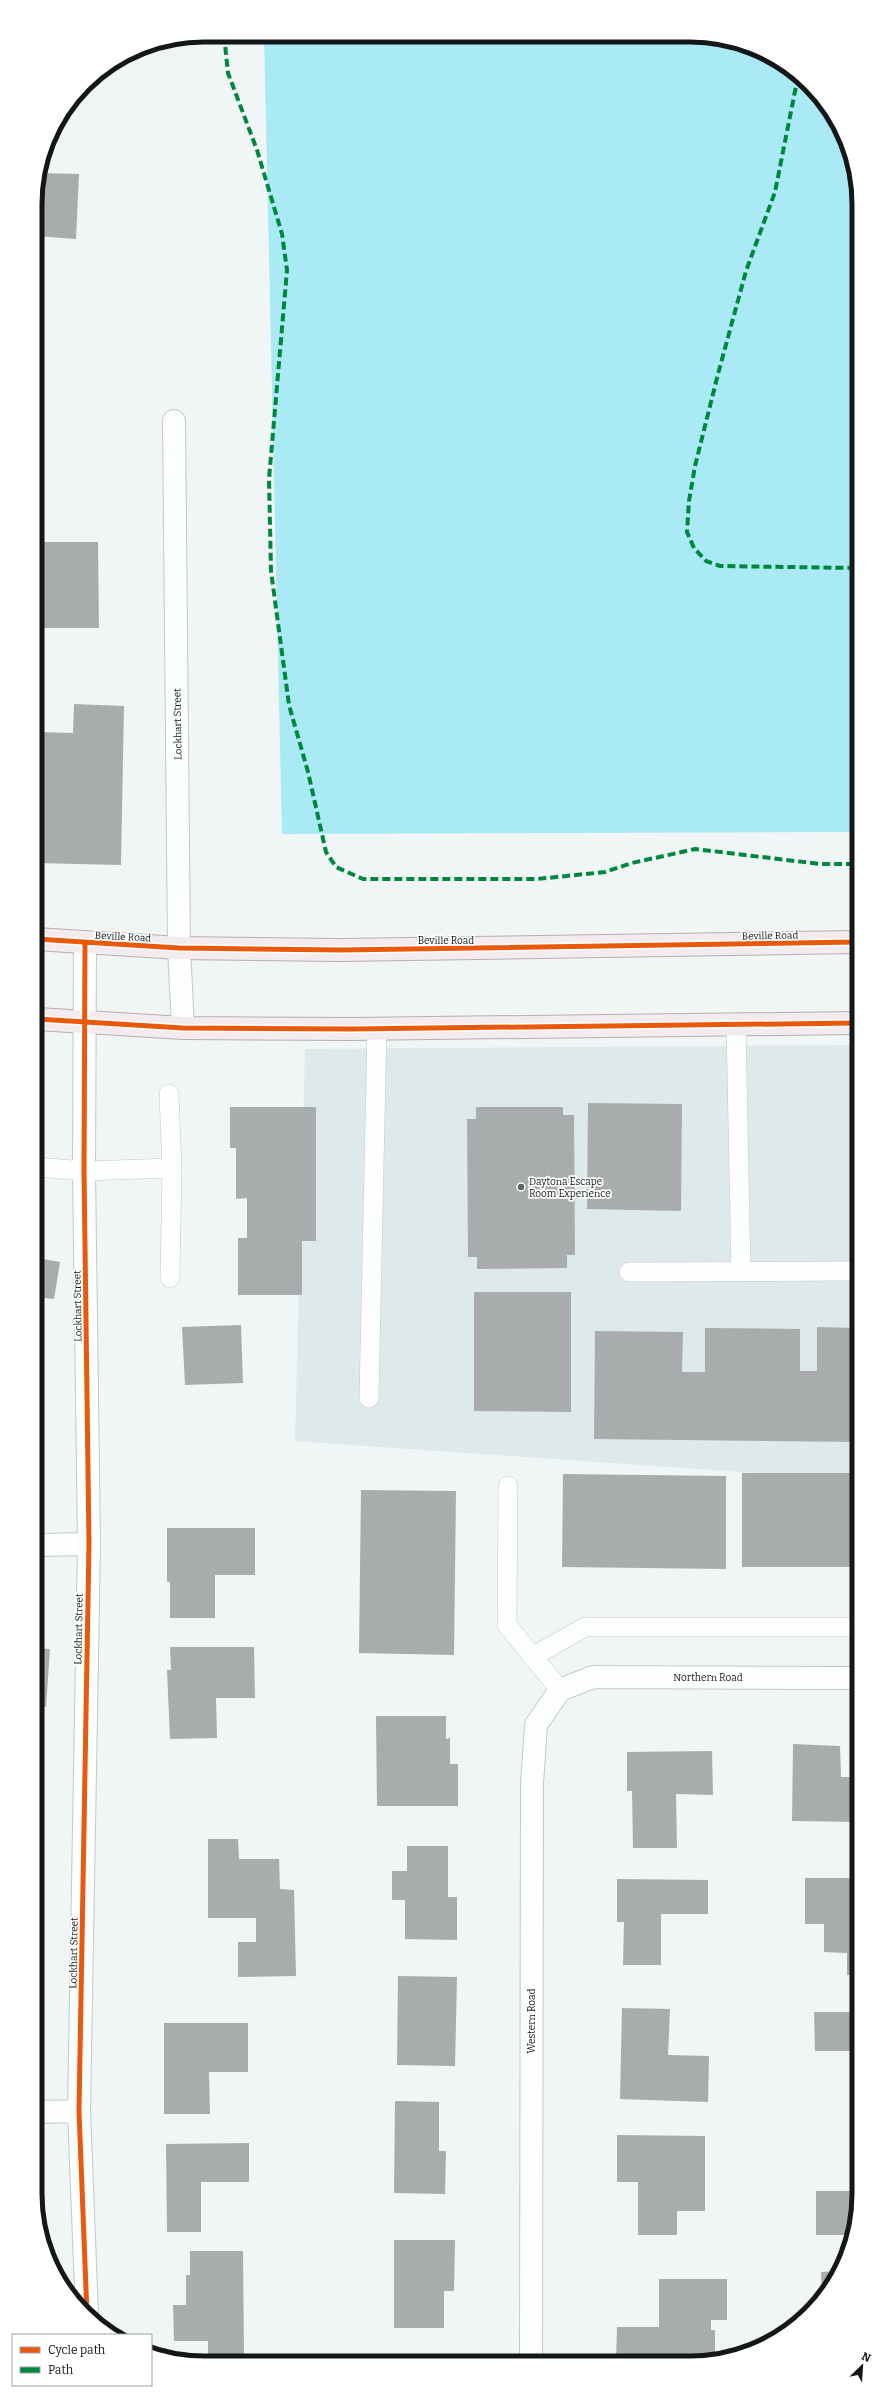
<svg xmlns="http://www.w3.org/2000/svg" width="894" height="2398" font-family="Bitter,serif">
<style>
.built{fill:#dee9ec}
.green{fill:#aaeaf5}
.building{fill:#a8acad}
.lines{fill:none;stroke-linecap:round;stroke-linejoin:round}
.lane-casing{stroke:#c4c8c8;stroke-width:20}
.street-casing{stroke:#c4c8c8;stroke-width:24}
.primary-casing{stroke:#b9acb3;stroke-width:24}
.lane{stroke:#fdfefe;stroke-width:19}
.street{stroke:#fdfefe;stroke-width:22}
.primary{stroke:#f3ebee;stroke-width:22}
.quiet{stroke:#00873e;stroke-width:4;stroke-dasharray:8 4;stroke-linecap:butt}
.cycleway-casing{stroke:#fff;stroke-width:8}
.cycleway{stroke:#e8590c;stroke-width:5}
.poi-dot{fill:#606565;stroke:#fff;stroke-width:1.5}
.labels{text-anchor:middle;stroke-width:3.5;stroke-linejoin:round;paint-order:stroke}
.street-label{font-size:10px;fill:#131717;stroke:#fff}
.poi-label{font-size:10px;fill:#131717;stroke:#fff;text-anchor:start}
.rim{fill:none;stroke:#131717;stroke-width:5}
</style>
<rect width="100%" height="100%" fill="#f0f5f6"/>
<path class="built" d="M857,1045L858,1480L295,1441L305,1049Z"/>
<path class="green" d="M264,35L723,38L774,58L810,85L841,129L856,171L857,832L282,834Z"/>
<path class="building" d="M41,173L79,174L76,239L35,236V193Z
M39,542H98L99,628H40Z
M74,704L124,706L121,865L36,863V732L73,733Z
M588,1103L682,1104L681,1211L587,1209Z
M230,1107H316V1241H302V1295H238V1238H247V1198L236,1199V1148H230Z
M476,1107H563V1115H574L575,1255H567V1268L477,1269V1257H468L467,1119H476Z
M37,1258L60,1262L54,1299L37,1297Z
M474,1292H571V1412L474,1411Z
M241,1325L243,1383L185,1385L182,1327Z
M817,1327L857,1328L858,1442L594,1439L595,1331L683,1332L682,1372H705V1328L800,1329V1371H817Z
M742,1473H858V1567H742Z
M563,1474L726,1476V1569L562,1567Z
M361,1490L456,1491L454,1655L359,1653Z
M167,1528H255V1575H215V1618H170V1582H167Z
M170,1647H254L255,1698H216L217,1738L170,1739L167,1670H171Z
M37,1648L50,1649L46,1707H38Z
M376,1716H446V1739L450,1738V1764H458V1806H377Z
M793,1744L840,1746L841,1777H858V1822L792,1821Z
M712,1751L713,1795L676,1794L677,1848H633L632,1791H627V1752Z
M208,1839H238L239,1859H279L280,1889L294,1890L296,1976L238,1977V1942H256V1918H208Z
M407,1846H448V1897H457V1940L405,1939V1900H392V1871H407Z
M805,1878H858V1975H847V1953L824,1952V1924H805Z
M617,1879L708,1880V1914H661V1965H623L624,1922H617Z
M398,1976L457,1977L455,2066L397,2065Z
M622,2008L670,2009L668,2055L709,2056L708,2102L620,2099Z
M814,2012H858V2051H815Z
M164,2023H248V2072H209L210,2114H164Z
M852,2090H858L859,2104H852Z
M395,2101L439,2102V2151H446L445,2194L394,2193Z
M617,2135L705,2136V2211H677V2235H638V2182H617Z
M852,2141H859V2205L852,2235H816V2191H852Z
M249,2143V2182H201V2232H167L166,2144Z
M394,2240H455L454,2291H444V2328H394Z
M190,2251H243L244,2355H208V2341H174L173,2305H186V2275H190Z
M838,2271L835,2276L822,2298L821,2272Z
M659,2279H727V2320H711V2330H715V2360H616L617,2327H659Z
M801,2308H814L801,2319Z"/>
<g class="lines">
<g class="lane-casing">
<path id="lane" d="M736,1024L741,1272
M37,1167L84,1171L172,1168L169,1094
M629,1272L857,1271
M170,1278L172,1168
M369,1398L377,1028
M508,1486L507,1625L560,1690
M532,1657L585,1627H858"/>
</g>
<g class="street-casing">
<path id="street" d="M174,421L179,948L183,1028
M85,943L84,1171L89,1544L79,2111L87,2315
M37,1545L89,1544
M38,2112L79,2111
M531,2360L532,1783L536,1725L560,1690L593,1677L858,1678"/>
</g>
<g class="primary-casing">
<path id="primary" d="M36,939L179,948L341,950L857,942
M37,1019L183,1028L352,1029L857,1023"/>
</g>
<use href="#lane" class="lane"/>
<use href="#street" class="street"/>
<use href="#primary" class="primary"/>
<path class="quiet" d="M224,35L228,73L257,150L282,234L287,270L269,479L271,571L289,705L308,772L326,852L336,867L363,879H537L605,872L632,863L695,849L820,864H857
M798,76L775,192L746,271L718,374L695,466L689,501L687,532L694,548L706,561L720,566L856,568"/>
<g class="cycleway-casing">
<path id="cycleway" d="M36,939L179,948L341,950L857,942
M85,943L84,1171L89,1544L79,2111L87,2315
M37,1019L183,1028L352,1029L857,1023"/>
</g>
<use href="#cycleway" class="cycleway"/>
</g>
<circle class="poi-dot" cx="521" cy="1187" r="4"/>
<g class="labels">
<g class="street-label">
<text transform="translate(177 724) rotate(-91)" y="4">Lockhart Street</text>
<text transform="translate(770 935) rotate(-1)" y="4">Beville Road</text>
<text transform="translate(123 936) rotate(3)" y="4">Beville Road</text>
<text x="446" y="944">Beville Road</text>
<text transform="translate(77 1306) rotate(-91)" y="4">Lockhart Street</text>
<text transform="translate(78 1629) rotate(-89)" y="4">Lockhart Street</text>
<text x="708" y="1681">Northern Road</text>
<text transform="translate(73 1953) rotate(-89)" y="4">Lockhart Street</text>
<text transform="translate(531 2021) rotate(-90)" y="4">Western Road</text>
</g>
<g class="poi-label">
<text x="529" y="1185">Daytona Escape<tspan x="529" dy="12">Room Experience</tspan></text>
</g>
</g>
<path d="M0 0H894V2398H0ZM204 42H690A162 162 0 0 1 852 204V2194A162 162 0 0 1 690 2356H204A162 162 0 0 1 42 2194V204A162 162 0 0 1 204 42Z" fill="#fff" fill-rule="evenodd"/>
<path class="rim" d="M204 42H690A162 162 0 0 1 852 204V2194A162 162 0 0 1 690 2356H204A162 162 0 0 1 42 2194V204A162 162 0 0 1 204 42Z"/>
<rect x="12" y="2334" width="140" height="52" fill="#ffffff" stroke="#a1a2a2"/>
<rect x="20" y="2347" width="20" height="6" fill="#e8590c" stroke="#a1a2a2"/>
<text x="48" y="2354" font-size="12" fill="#131717">Cycle path</text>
<rect x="20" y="2367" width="20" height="6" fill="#00873e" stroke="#a1a2a2"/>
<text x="48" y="2374" font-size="12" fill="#131717">Path</text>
<g transform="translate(862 2366) rotate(25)" stroke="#ffffff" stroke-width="3" paint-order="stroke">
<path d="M0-3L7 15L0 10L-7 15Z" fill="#131717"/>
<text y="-6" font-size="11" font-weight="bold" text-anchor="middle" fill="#131717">N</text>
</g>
</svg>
